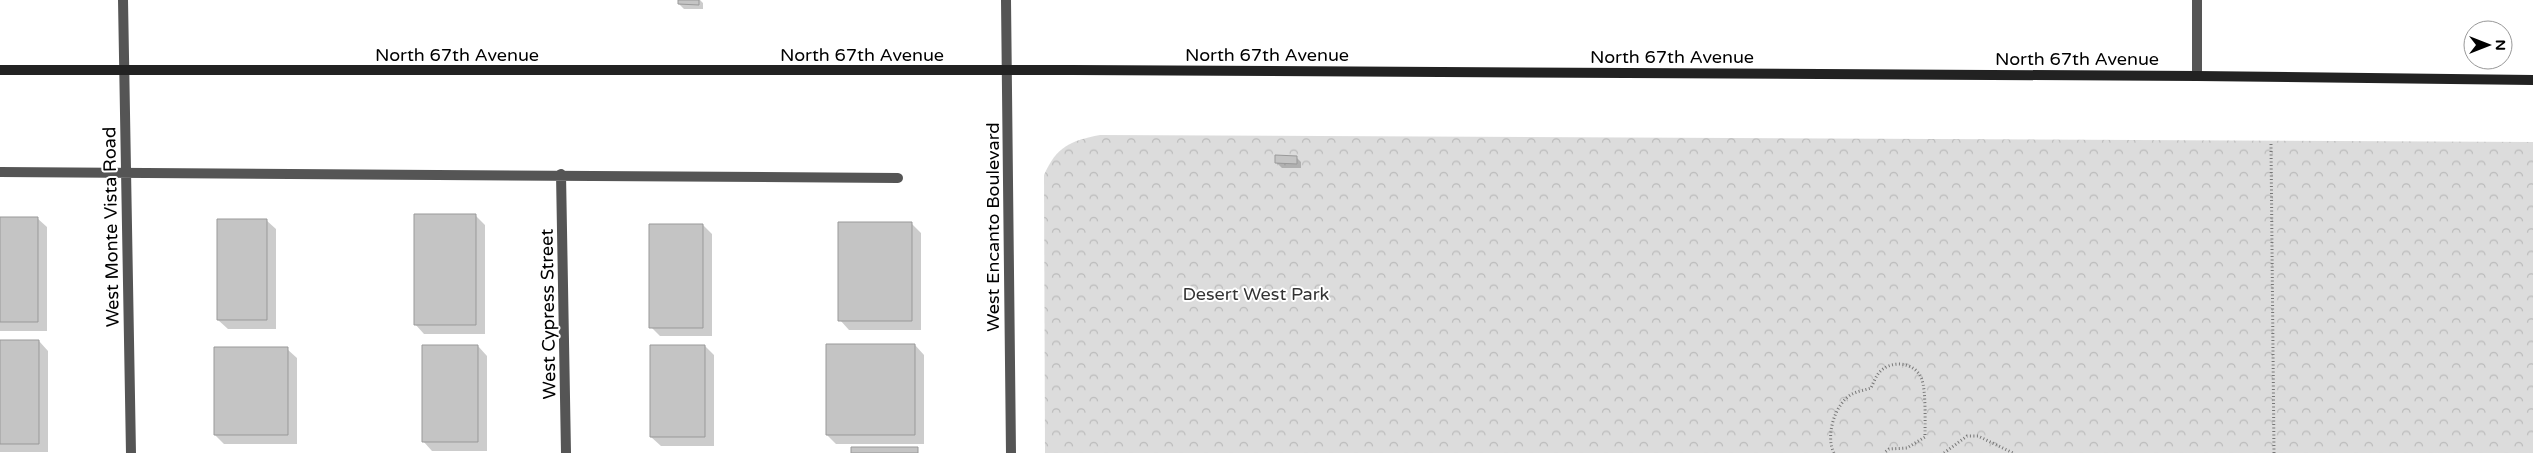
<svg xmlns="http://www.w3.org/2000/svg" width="2533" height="453" font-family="'Varela Round',sans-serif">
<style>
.park{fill:url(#park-crowns)}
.shadow{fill:#0003}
.building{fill:#c4c4c4;stroke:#999}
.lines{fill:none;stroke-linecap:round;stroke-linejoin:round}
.path{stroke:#777;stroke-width:3;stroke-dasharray:1 2.5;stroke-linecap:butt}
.minor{stroke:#555;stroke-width:10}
.tertiary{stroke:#555;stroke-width:10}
.secondary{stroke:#222;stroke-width:10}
.labels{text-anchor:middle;stroke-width:4;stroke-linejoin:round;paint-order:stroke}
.street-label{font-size:18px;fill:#000;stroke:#fff}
.park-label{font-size:18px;fill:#333;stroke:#fff}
</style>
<defs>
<pattern id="park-crowns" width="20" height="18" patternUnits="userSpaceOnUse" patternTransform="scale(1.25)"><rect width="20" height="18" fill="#dcdcdc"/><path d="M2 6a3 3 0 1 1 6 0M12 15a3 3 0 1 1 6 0" fill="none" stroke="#bbb"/></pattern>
</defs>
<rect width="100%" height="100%" fill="#fff"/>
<path class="park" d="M1100,135L2533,142V453H1045L1044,175C1057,146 1070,141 1100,135Z"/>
<path class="shadow" d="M679,0H700L703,3V9H684L679,4Z
M1296,157L1301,162V168H1282L1277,163Z
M476,216L485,225V334H424L415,324Z
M0,218H37L47,227V331H0Z
M266,220L276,229V329H228L218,320Z
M912,224L921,233V330H849L840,320Z
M703,225L712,234V336H660L651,327Z
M0,341H39L48,351V452H0Z
M915,345L924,355V444H836L827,435Z
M478,346L487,356V451H432L423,441Z
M705,346L714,355V446H661L651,437Z
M287,349L297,358V444H224L215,435Z"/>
<path class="building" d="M678,0H699V5L678,4Z
M1275,155L1297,156V164L1275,163Z
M414,214H476V325H414Z
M0,217H38V322H0Z
M217,219H267V320H217Z
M838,222H912V321H838Z
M649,224H703V328H649Z
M0,340H39V444H0Z
M826,344H915V435H826Z
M422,345H478V442H422Z
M650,345H705V437H650Z
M214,347H288V435H214Z
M851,447H918V453H851Z"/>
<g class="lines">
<path class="path" d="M2271,144L2274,453
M1834,453C1825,436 1835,403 1852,394C1858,391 1865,390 1871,388C1873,384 1875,378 1878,374C1889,359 1916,361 1922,380C1926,391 1925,424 1925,437L1907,448L1889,449L1884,453
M1944,453L1967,436H1978L2013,453"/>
<path class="minor" d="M123,0L131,453
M2197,76V0
M0,172L898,178
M561,174L566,453"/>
<path class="tertiary" d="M1006,0L1011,453"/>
<path class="secondary" d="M0,70H1073L2197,76L2533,80"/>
</g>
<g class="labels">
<g class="street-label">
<text x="457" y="61">North 67th Avenue</text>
<text x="862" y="61">North 67th Avenue</text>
<text x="1267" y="61">North 67th Avenue</text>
<text x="1672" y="63">North 67th Avenue</text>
<text x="2077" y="65">North 67th Avenue</text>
<text transform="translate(111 227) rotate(-91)" y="6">West Monte Vista Road</text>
<text transform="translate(993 227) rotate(-90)" y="6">West Encanto Boulevard</text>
<text transform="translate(548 314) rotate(-91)" y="6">West Cypress Street</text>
</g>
<g class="park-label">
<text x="1256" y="300">Desert West Park</text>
</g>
</g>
<g transform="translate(2488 45) rotate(90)"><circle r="24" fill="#ffffff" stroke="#999999"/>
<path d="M0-4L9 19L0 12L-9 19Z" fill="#000000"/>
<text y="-8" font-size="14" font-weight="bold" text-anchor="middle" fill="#000000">N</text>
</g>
</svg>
